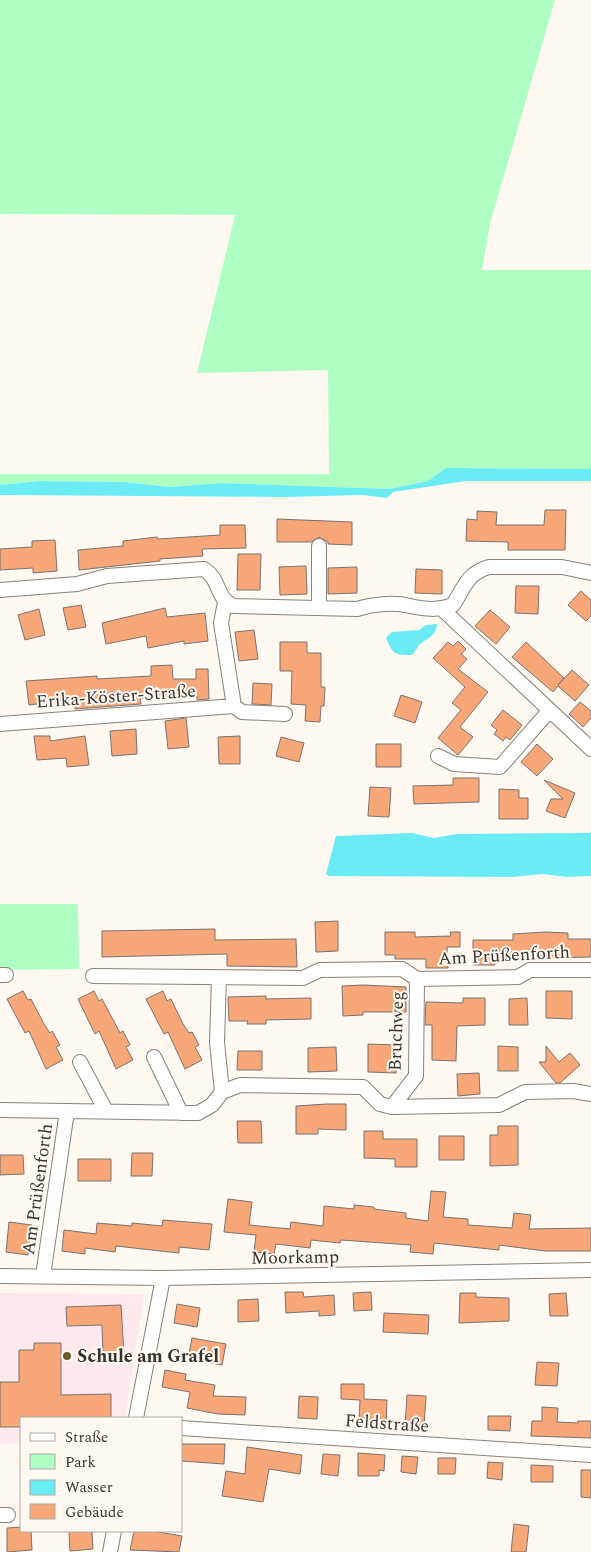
<svg xmlns="http://www.w3.org/2000/svg" width="591" height="1552" font-family="Spectral,serif">
<style>
.education{fill:#ffe9ee}
.green{fill:#affec4}
.water{fill:#6bebf4}
.building{fill:#f7a778;stroke:#7b736f}
.lines{fill:none;stroke-linecap:round;stroke-linejoin:round}
.minor-casing{stroke:#88827b;stroke-width:16}
.minor{stroke:#fff;stroke-width:14}
.poi-dot{fill:#6f5a29;stroke:#fff9f1;stroke-width:2}
.labels{text-anchor:middle;stroke-width:4;stroke-linejoin:round;paint-order:stroke}
.street-label{font-size:18px;fill:#353330;stroke:#fff9f1}
.poi-label{font-size:18px;font-weight:bold;fill:#353330;stroke:#fff9f1;text-anchor:start}
</style>
<rect width="100%" height="100%" fill="#fff9f1"/>
<path class="education" d="M0,1293L144,1294L125,1418H21V1443L0,1444Z"/>
<path class="green" d="M0,0H555L490,224L482,270H591V469L446,468L428,481L390,489L221,483L170,487L125,482L40,481L0,485V474H329L328,370L197,373L235,215L0,214Z
M0,904H78L79,969L0,970Z"/>
<path class="water" d="M446,468L591,469V481H466L393,492L387,498L363,495L286,497L0,495V485L40,481L125,482L170,487L221,483L390,489L428,481Z
M437,624C436,637 427,638 419,645C417,648 415,652 412,655C395,655 393,655 386,638L392,632L419,630L426,625Z
M412,833L434,838L457,834L591,833V876L566,877L543,874L512,877L329,876L326,874L336,836Z"/>
<path class="building" d="M545,510H566L565,550H508V542L466,541L467,519L477,520V511L497,512L496,525H544Z
M277,519L352,522V545L328,544V542L319,537L311,542H277Z
M220,525H245L246,548L202,549L203,556L160,559V561L79,570L78,550L123,546V541L157,537L158,539L220,535Z
M55,540L57,571L33,573V568L0,570V549L32,547V541Z
M238,554H261L260,590H237Z
M306,566L307,594L280,595L279,567Z
M357,567V593L328,594V568Z
M416,569L442,570V594L415,593Z
M516,586H539L538,614L515,613Z
M581,591L591,600V616L586,621L568,605Z
M81,605L86,627L68,630L63,608Z
M165,608L167,617L205,613L208,641L184,644V641L148,648L146,636L106,644L102,623Z
M39,609L45,635L25,640L18,615Z
M490,610L510,627L496,644L475,626Z
M254,630L258,659L239,661L235,632Z
M458,641L466,649L461,654L467,659L458,669L488,692L460,727L473,737L458,755L438,738L461,710L452,703L465,687L433,658L448,642L453,646Z
M280,642H307V653H321V687H325L324,706H321L320,722L305,721L306,705L291,704L292,671H280Z
M526,642L564,678L558,685L572,670L589,685L575,701L558,686L553,692L512,657Z
M172,665L173,679H196V669H208L209,699L197,700V696L140,698L141,704L75,709V699L29,705L26,681L97,676V679L151,676V666Z
M253,683L272,684L271,705L252,704Z
M401,695L422,702L415,723L394,716Z
M580,702L591,711V718L583,727L569,714Z
M503,710L522,725L510,740L506,737L503,741L494,734L497,730L491,725Z
M186,718L189,747L168,749L165,721Z
M136,729L137,754L112,756L110,731Z
M34,736H50V741L85,736L89,765L67,767L66,758L37,760Z
M240,736V764H219L218,737Z
M281,737L304,743L299,762L276,756Z
M376,744H401V767H376Z
M537,744L553,759L537,776L521,762Z
M453,778H479V802L414,804L413,786L453,785Z
M544,780L575,793L565,818L546,811L551,799H563Z
M370,787L391,788L389,817L368,816Z
M499,789L519,790V798H528V819H499Z
M338,921V951L316,952L315,922Z
M215,929V940L296,939L297,967L227,966V954L102,957V931Z
M385,932H415V937L451,936L450,932H460V947H447L448,968H426V959H395V955H385Z
M546,932L568,933V939H591V957L495,959V965H473V940H513V934Z
M363,985L406,987V1012H363V1015L343,1016L342,986Z
M23,991L28,1000L31,999L44,1024L50,1033L52,1031L60,1045L56,1047L63,1060L46,1069L29,1031L25,1033L7,999Z
M94,991L99,1001L102,999L120,1033L123,1031L130,1045L126,1047L133,1060L116,1069L99,1031L95,1034L78,999Z
M163,991L167,1001L171,999L183,1024L189,1033L192,1032L199,1045L195,1047L202,1060L185,1069L168,1032L164,1034L146,999Z
M546,991H572V1019L546,1018Z
M266,996V999L311,998V1019L266,1020V1024H247L248,1021H229L228,997Z
M463,998H485V1025L457,1026L456,1061L432,1060V1025H425L426,1002L463,1003Z
M527,998L528,1025H509V999Z
M368,1044L396,1045V1073L368,1072Z
M498,1046L518,1047V1071H498Z
M546,1046L559,1062L570,1053L580,1065L560,1083H556L539,1062H546Z
M336,1047L337,1071L308,1072V1048Z
M238,1051H262V1070H237Z
M479,1073L480,1094L458,1096L457,1074Z
M327,1104H346V1130L318,1129V1134H296V1106Z
M237,1121H261L262,1143H238Z
M498,1126H518V1165L490,1166V1135H498Z
M364,1131H383V1139H417V1167H395V1159L364,1158Z
M439,1136H464V1160H439Z
M132,1153H153L152,1176H131Z
M0,1155H23L24,1174L0,1175Z
M78,1159H111V1181H78Z
M431,1191L446,1192L443,1217L468,1219V1225L512,1228L514,1213L531,1215L529,1229L591,1228V1251H545L499,1245V1250L434,1243L433,1254L410,1252L411,1245L341,1240L340,1243L311,1240L310,1248L276,1244L274,1254L254,1252L256,1235L224,1232L228,1199L252,1202L249,1225L290,1229L291,1222L323,1226L324,1206L354,1209V1205L374,1207V1209L406,1213V1218L428,1221Z
M163,1220L212,1224L209,1250L179,1247V1253L116,1246L115,1252L85,1248V1254L62,1251L64,1230L96,1234L97,1223L132,1226V1223L162,1226Z
M9,1222L32,1225L28,1255L6,1252Z
M285,1292H303L304,1297L334,1295L335,1315L319,1316V1311L286,1313Z
M371,1292L372,1310L354,1311L353,1293Z
M460,1293H476V1297L509,1298V1321L459,1323Z
M566,1293L568,1316H550L549,1294Z
M258,1299L259,1321L238,1322V1300Z
M177,1304L200,1308L197,1327L174,1323Z
M121,1305L124,1355H103L102,1325L67,1326L66,1307Z
M384,1313L429,1315L428,1334L383,1332Z
M192,1338L226,1344L222,1365L188,1359Z
M34,1343H61V1395L111,1394V1418H21V1427H0V1382H19V1350H34Z
M537,1362L559,1363L557,1386L535,1385Z
M165,1370L186,1374L185,1380L215,1385L213,1396L246,1397L245,1415L218,1414L187,1408L190,1392L162,1387Z
M341,1384H364V1399L387,1400L386,1424L359,1420L360,1400L341,1399Z
M407,1395L426,1396L424,1427L405,1426Z
M299,1396L318,1397L317,1419L298,1418Z
M542,1407L558,1408L557,1422L578,1423V1421H591V1438L531,1436L532,1421H542Z
M488,1416H511L510,1431L488,1430Z
M181,1444H225L224,1464L181,1461Z
M247,1447L302,1455L300,1474L269,1469L263,1502L222,1496L226,1471L245,1474Z
M358,1453L385,1455L384,1471L379,1470V1476H358Z
M323,1454L340,1455L338,1476L321,1474Z
M402,1456L418,1457L416,1474L401,1472Z
M438,1458H456L455,1474H438Z
M488,1462L503,1463L502,1480L487,1478Z
M531,1465L553,1466V1482H531Z
M581,1470H591V1498L581,1497Z
M514,1524L529,1526L526,1552H511Z
M21,1527V1531H31L32,1550L7,1552V1528Z
M69,1531H92L93,1549L70,1551Z
M134,1531H153L182,1536L179,1552L130,1550Z"/>
<g class="lines">
<g class="minor-casing">
<path id="minor" d="M0,590L77,584L107,576L204,569C221,580 215,597 233,606L357,609C373,604 394,602 410,606C425,609 437,611 453,605C464,588 467,573 489,567H562L591,573
M319,608V546
M442,609L591,749
M234,706L242,712L285,714
M0,724L234,706L221,623L225,602
M438,756L454,764L500,767L549,711
M0,975H6
M93,976L303,978L320,970L402,969L417,979L518,977L530,970H591
M219,977L217,1042L222,1092
M154,1057L181,1113
M80,1062L106,1111
M392,1107L416,1076L417,979
M0,1110L67,1111
M0,1276L163,1278L591,1270
M43,1276L67,1111L198,1113L212,1105L222,1092L240,1085L363,1087L380,1104L392,1107L499,1105L525,1092L573,1091L591,1094
M136,1418L163,1278
M181,1428L591,1455
M0,1515H8
M110,1552L114,1531"/>
</g>
<use href="#minor" class="minor"/>
</g>
<circle class="poi-dot" cx="67" cy="1356" r="5"/>
<g class="labels">
<g class="street-label">
<text transform="translate(116 696) rotate(-4)" y="6">Erika-Köster-Straße</text>
<text transform="translate(504 955) rotate(-3)" y="6">Am Prüßenforth</text>
<text transform="translate(396 1031) rotate(-88)" y="6">Bruchweg</text>
<text transform="translate(37 1189) rotate(-82)" y="6">Am Prüßenforth</text>
<text transform="translate(295 1257) rotate(-1)" y="6">Moorkamp</text>
<text transform="translate(387 1423) rotate(4)" y="6">Feldstraße</text>
</g>
<g class="poi-label">
<text x="77" y="1362">Schule am Grafel</text>
</g>
</g>
<rect x="20" y="1417" width="162" height="115" fill="#fff9f1" stroke="#aeaaa4"/>
<rect x="30" y="1433" width="25" height="8" fill="#ffffff" stroke="#aeaaa4"/>
<text x="65" y="1442" font-size="15" fill="#353330">Straße</text>
<rect x="30" y="1454" width="25" height="15" fill="#affec4" stroke="#aeaaa4"/>
<text x="65" y="1467" font-size="15" fill="#353330">Park</text>
<rect x="30" y="1480" width="25" height="15" fill="#6bebf4" stroke="#aeaaa4"/>
<text x="65" y="1492" font-size="15" fill="#353330">Wasser</text>
<rect x="30" y="1504" width="25" height="15" fill="#f7a778" stroke="#aeaaa4"/>
<text x="65" y="1517" font-size="15" fill="#353330">Gebäude</text>
</svg>
